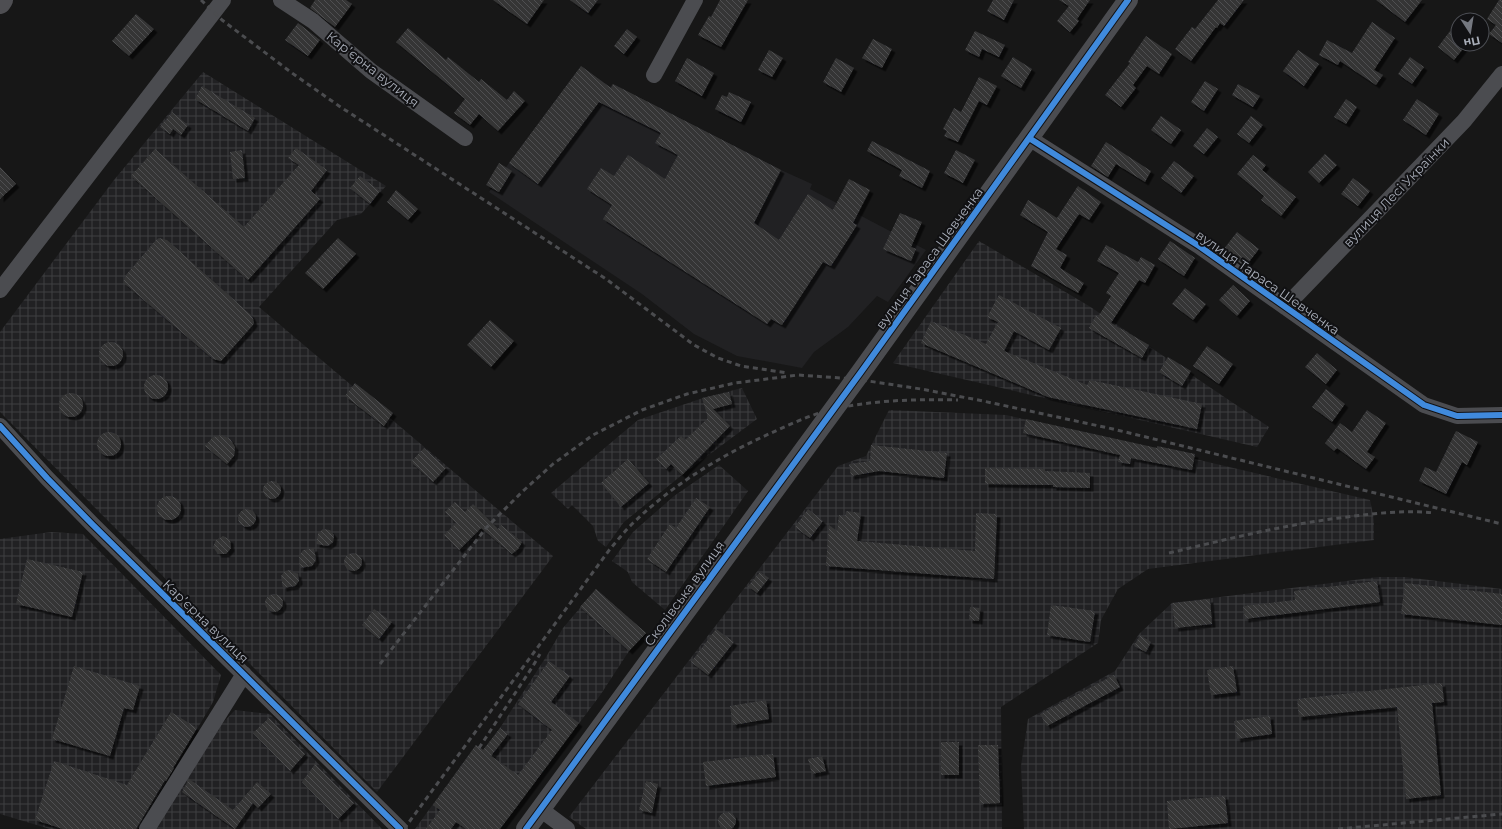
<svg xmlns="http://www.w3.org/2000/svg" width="1502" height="829" font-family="Montserrat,sans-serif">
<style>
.built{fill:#212123}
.industrial{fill:url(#industrial-grid)}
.building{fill:url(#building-back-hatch);filter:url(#shadow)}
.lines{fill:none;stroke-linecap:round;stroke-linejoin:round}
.minor{stroke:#4b4c50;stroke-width:16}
.tertiary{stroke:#4b4c50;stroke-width:20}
.trunk{stroke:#4e4e52;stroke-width:22}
.rail{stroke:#4b4c4f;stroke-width:3;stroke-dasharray:5 4;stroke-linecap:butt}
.cycleway-casing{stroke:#111113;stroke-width:8}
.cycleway{stroke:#408adc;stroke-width:6}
.labels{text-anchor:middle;stroke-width:4;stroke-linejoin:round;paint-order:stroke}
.street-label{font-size:13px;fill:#a8adb8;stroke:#111113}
</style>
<defs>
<pattern id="industrial-grid" width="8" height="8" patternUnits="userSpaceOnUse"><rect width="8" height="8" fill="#212123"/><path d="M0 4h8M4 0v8" fill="none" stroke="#3e3f41"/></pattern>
<pattern id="building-back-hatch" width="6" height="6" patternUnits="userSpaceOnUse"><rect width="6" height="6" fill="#353536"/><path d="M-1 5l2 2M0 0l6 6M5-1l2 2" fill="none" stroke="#4f5051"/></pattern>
<filter id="shadow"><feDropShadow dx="3.5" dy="3.5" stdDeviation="0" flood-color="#0009"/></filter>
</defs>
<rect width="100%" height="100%" fill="#171717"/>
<path class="built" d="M581,66L610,87L613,84L781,170L812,184L810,189L926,250L888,302L877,296L848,327L814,352L802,368L737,356L694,334L642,294L489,192L509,163Z"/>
<path class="industrial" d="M203,72L386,186L361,214L337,220L259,307L553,556L377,792L0,412V332L114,180Z
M979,241L1089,306L1269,427L1257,447L893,363Z
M742,388L757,419L682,475L624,522L606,547L598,541L593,526L572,505L568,509L551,493L638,420L703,398Z
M889,410L1006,415L1370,500L1374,520V540L1148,569L1118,589L1101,620L1098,643L1001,707L1002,829H586L569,817L838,466L866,456Z
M719,465L748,491L665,610L632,582L628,572L612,561L633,532L674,496Z
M51,532L83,534L221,675L213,702L138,829H50L0,814V539Z
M1378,577H1405L1502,589V829H1024L1021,766L1028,719L1115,671L1139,634L1172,603Z
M596,589L646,633L629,651L601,694L500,829H415L476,745L485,751L546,657L563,628Z
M235,710L270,714L382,829H155L214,732Z"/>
<path class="building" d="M315,0H346L352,4L335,27L310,8Z
M493,0H544L527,24Z
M570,0H598L588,13Z
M720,0H748L721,47L698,35L709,16L711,17Z
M993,0H1014L1004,20L987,11Z
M1059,0H1090L1077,19L1079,21L1070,32L1057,21L1069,6Z
M1218,0H1244L1224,26L1220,23L1217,28L1216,27L1191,61L1175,49L1192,27L1195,29Z
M1376,0H1422L1405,22Z
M1499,0H1502V43L1489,34L1496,25L1487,19Z
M136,14L154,29L129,56L112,41Z
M1372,22L1395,38L1374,70L1383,75L1376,85L1340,61L1338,65L1319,55L1327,40L1352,53Z
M298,23L320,40L308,56L285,40Z
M408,28L446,60L448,57L479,82L481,79L507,100L514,91L525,101L498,131L479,114L470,125L454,113L465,99L396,42Z
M627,29L637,37L624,54L614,46Z
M975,31L1005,45L999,57L982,49L979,57L965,50Z
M1450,31L1458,38V44H1467L1454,60L1438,47Z
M1146,36L1172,54L1159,74L1147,66L1133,85L1136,88L1121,107L1105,95L1130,63L1128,62Z
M873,39L892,49L882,68L862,58Z
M769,50L783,58L772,77L758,70Z
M1298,50L1319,64L1304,86L1283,71Z
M1013,57L1032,69L1021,88L1001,76Z
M1410,57L1424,67L1412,84L1398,74Z
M687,58L714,73L702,96L675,81Z
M836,58L854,68L841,92L823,82Z
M581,66L611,88L613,84L781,170L754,223L779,240L808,194L833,210L849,179L870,190L853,223L857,225L831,266L823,262L782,325L771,319L767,324L603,219L612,205L587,189L601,168L614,176L628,155L665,179L678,155L655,143L661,133L599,102L538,184L509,163Z
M979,77L997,86L987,105L979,101L958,142L944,136L947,131L943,129L954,108L961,112Z
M1205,81L1218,89L1204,111L1191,102Z
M1238,84L1260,96L1253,107L1232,95Z
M202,86L255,118L248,131L195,99Z
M729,92L751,102L741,122L715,109L722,95L727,97Z
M1346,99L1357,107L1346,124L1334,117Z
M1417,99L1439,114L1426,135L1403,120Z
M172,112L188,125L181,135L173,129L170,134L160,127Z
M1161,116L1181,130L1171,144L1151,130Z
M1251,116L1263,125L1249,143L1237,134Z
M1207,128L1218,137L1204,154L1193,146Z
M872,141L930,171L922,188L899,176L902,170L867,151Z
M1106,142L1151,171L1145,182L1116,164L1108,177L1091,166Z
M296,148L327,170L311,191L320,199L248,280L131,176L155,149L244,227L299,165L288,158Z
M242,150L245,178L233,179L230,152Z
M956,150L975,160L963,183L944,173Z
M1325,154L1337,165L1319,183L1308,172Z
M1253,155L1266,165L1262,170L1296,197L1281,216L1261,200L1264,196L1237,174Z
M1174,161L1194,176L1181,193L1161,178Z
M499,163L512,171L499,192L486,185Z
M0,167L16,184L0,199Z
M360,176L380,191L370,204L350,188Z
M1353,178L1370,191L1358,206L1341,194Z
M1078,186L1101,202L1089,220L1079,214L1056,249L1067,255L1060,268L1084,283L1078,293L1031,266L1048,232L1020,215L1028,200L1057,218Z
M396,190L418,209L408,220L387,202Z
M900,213L922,222L911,247L916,249L911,261L883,249Z
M1237,232L1259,249L1245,267L1223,250Z
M159,238L167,240L251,315L253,319L254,323L252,326L221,361L213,359L124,283V279L126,275L156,240Z
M338,238L356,254L323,289L305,273Z
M1170,241L1195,258L1184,276L1158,259Z
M1106,245L1138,262L1141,257L1155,265L1145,283L1139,280L1111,323L1149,345L1142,358L1089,328L1096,315L1098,317L1111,296L1106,293L1119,273L1097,261Z
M1233,285L1250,301L1237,316L1219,300Z
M1185,288L1206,304L1193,320L1172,304Z
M999,295L1061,328L1049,350L1014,331L1004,351L1087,385L1090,380L1202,404L1197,429L1048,397L921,343L931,321L986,344L998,322L987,317Z
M490,320L514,341L491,367L467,345Z
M99 354a12 12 0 1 1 24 0a12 12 0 1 1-24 0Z
M1207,346L1233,364L1219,384L1193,366Z
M1317,353L1337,370L1326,384L1305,367Z
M1168,357L1191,371L1182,386L1159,372Z
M144 387a12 12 0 1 1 24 0a12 12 0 1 1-24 0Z
M355,383L393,413L384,426L345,396Z
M1326,389L1345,404L1332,422L1312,407Z
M729,392L732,404L713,409L730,426L682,475L671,464L666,469L656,459L681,436L685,440L708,418L702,398Z
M59 405a12 12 0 1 1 24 0a12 12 0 1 1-24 0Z
M1367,410L1386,423L1367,452L1375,457L1366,469L1337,448L1334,451L1325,443L1340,423L1352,432Z
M1026,419L1157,448V446L1195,454L1192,470L1131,458L1130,464L1118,462L1120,455L1023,433Z
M1456,431L1478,442L1467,465L1462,462L1446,494L1419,481L1425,467L1436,472Z
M97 444a12 12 0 1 1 24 0a12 12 0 1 1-24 0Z
M222,435L230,439L235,447L234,456L227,464L205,446L213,437Z
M871,445L947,453L944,478L879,471L851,476L849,464L870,461Z
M424,448L446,468L433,482L411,462Z
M628,459L649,483L621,507L601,483Z
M985,468L1045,469V471L1090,473V488L1053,487V485L985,484Z
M263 490a9 9 0 1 1 18 0a9 9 0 1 1-18 0Z
M157 508a12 12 0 1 1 24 0a12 12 0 1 1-24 0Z
M696,498L710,507L666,572L647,559L670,524L676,528Z
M455,502L465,512L473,504L498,529L501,525L522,542L518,549L512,554L481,528L459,550L444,535L456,523L445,512Z
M808,509L823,521L810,538L795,527Z
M238 518a9 9 0 1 1 18 0a9 9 0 1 1-18 0Z
M846,511L861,513L857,541L975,551L976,513L997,514L994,579L826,566L829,525L837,531L839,515L845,516Z
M323,529L330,530L334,535L333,542L328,546L316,544L318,533Z
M223,536L230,540L231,548L226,554H218L213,547L216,540Z
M314,548L316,560L312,566L300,568L299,556L303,550Z
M344 562a9 9 0 1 1 18 0a9 9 0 1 1-18 0Z
M27,559L83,572L72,617L16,604Z
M290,570L298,574L299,581L295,586L283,588L281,576L285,571Z
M760,572L769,578L757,593L748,586Z
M1377,581L1380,602L1245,619L1243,606L1295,600L1294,591Z
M1405,583L1502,594V625L1401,614Z
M596,589L646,633L629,651L580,607Z
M265 603a9 9 0 1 1 18 0a9 9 0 1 1-18 0Z
M1210,599L1212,624L1175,628L1172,603Z
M1051,605L1095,611L1090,642L1047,635Z
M970,607L980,608L979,621L969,620Z
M374,609L392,622L379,639L362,625Z
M716,629L734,642L708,675L691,662Z
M1140,635L1151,642L1146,652L1134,646Z
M549,661L570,676L551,702L579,723L500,829H466L456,822L451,829H426L440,810L433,805L476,745L483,750L500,728L508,734L491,756L518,775L552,730L518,704Z
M74,666L140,686L133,710L124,708L110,756L52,739Z
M1233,666L1237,692L1211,695L1207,670Z
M1114,675L1120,687L1047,726L1040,714Z
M1442,683L1444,702L1432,703L1441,795L1406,799L1397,707L1299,717L1297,699Z
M766,700L769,719L733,725L730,706Z
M171,712L197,728L173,768H174L166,781L165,780L136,829H63L35,820L54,761L127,785Z
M1270,716L1272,734L1237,739L1234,721Z
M269,718L305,754L290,771L253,733Z
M941,742H959V775H941Z
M978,745H998L1000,803L980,804Z
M773,754L776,777L706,786L703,762Z
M822,756L826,771L812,774L808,759Z
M315,764L354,803L338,819L302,782Z
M189,779L233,810L257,782L271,794L258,808L253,803L235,829L182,792Z
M646,781L658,784L652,813L639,810Z
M1225,796L1228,823L1169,829L1167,801Z
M718 821a9 9 0 1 1 18 0a9 9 0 1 1-18 0Z"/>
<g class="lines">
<path class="minor" d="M281,0L313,21L371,71L465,138
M654,75L695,0
M1029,138L1199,246L1424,405L1457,416L1502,415
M0,290L223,0
M1285,307L1464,121L1502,74
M0,426L47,478L92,524L400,829
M540,809L567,829
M147,829L244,674"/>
<path class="tertiary" d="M526,829L861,372L1128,0"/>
<path class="trunk" d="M0,3L2,0"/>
<path class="rail" d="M201,0L222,20L292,73L339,106L606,279L694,345L718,358L741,366L788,373
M1169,553C1228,539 1287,524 1347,517C1377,513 1406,510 1435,513
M380,664L486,528L523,491L553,464L593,435L642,410L687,394L735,383L798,375L855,379L921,389L983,401L1113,429L1502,524
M479,748L533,666L540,654
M404,829L610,549C617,541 624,532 632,524C672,485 720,456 771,433C791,424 812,414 834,409C874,400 917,399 958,400
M1338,829L1502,814"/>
<g class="cycleway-casing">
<path id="cycleway" d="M1029,138L1199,246L1424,405L1457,416L1502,415
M0,426L47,478L92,524L400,829
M526,829L861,372L1128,0"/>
</g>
<use href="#cycleway" class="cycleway"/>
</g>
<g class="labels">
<g class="street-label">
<text transform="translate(373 69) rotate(38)" y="5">Карʼєрна вулиця</text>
<text transform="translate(1396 192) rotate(-46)" y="5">вулиця Лесі Українки</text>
<text transform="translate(929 258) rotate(-54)" y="5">вулиця Тараса Шевченка</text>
<text transform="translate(1268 282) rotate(35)" y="5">вулиця Тараса Шевченка</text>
<text transform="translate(684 593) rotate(-54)" y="5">Сколівська вулиця</text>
<text transform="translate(206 621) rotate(44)" y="5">Карʼєрна вулиця</text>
</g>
</g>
<g transform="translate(1470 32) rotate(168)"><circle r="19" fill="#111113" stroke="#4d4f55"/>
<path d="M0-3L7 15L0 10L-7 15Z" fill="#757880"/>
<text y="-6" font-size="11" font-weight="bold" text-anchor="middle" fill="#a8adb8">Пн</text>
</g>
</svg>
